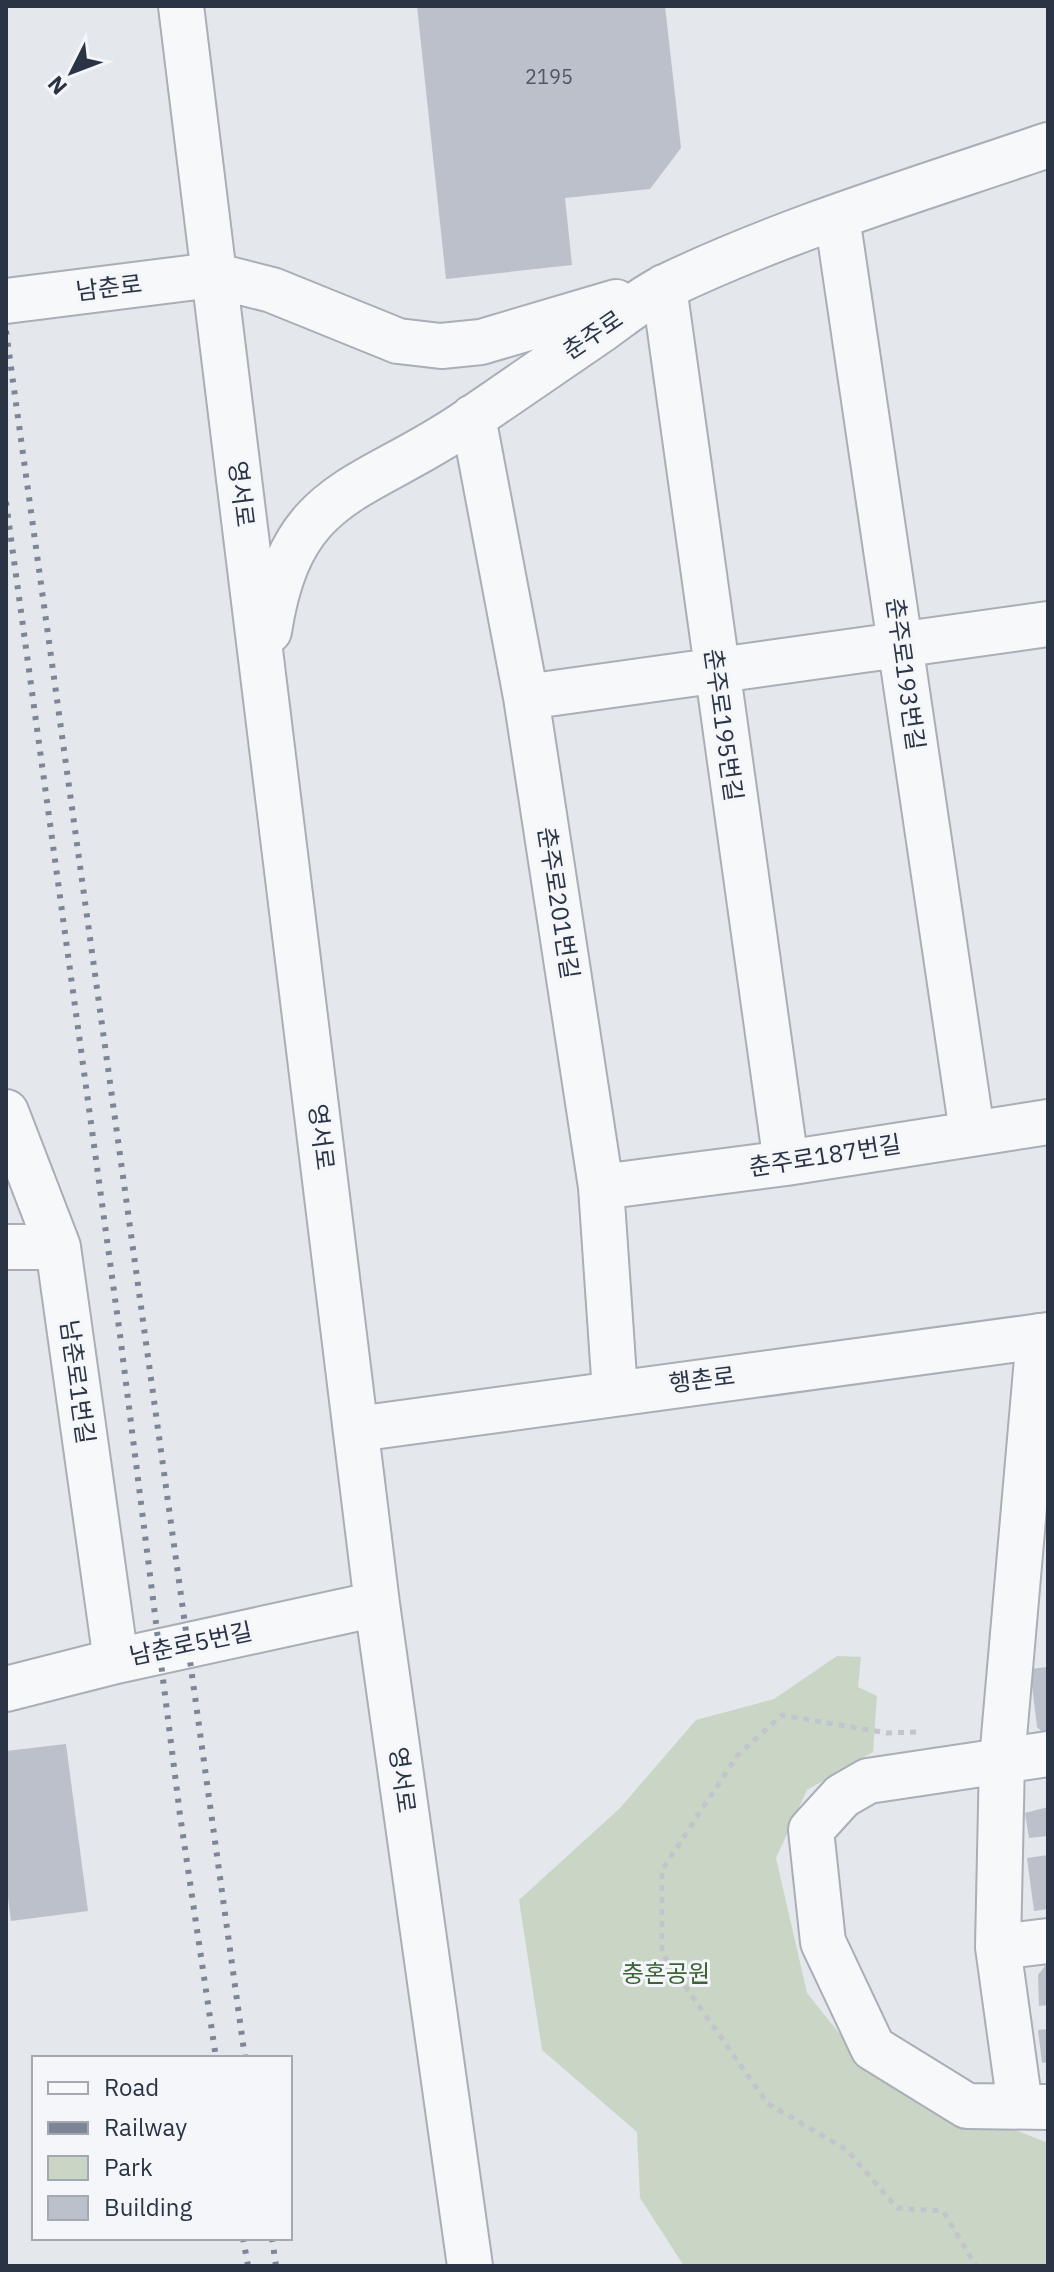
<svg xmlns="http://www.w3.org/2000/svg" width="1054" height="2272" font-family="'IBM Plex Sans','Noto Sans KR',sans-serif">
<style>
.green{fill:#c9d6c5}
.building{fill:#bbc0ca}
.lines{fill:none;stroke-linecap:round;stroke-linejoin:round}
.minor-casing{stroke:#a9aeb7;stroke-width:48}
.path{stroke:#c2c5cb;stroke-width:5;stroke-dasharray:6 6;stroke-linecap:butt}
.minor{stroke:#f7f8fa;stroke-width:44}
.rail{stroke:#7d8696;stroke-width:6;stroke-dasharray:4 8;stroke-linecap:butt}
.labels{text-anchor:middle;stroke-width:6;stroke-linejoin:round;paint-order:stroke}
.number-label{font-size:20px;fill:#4f5766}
.street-label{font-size:24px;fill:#2b3445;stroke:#f4f6f9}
.park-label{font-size:24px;fill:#3f6138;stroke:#f4f6f9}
</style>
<rect width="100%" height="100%" fill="#e4e7ec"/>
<path class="green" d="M837,1656L861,1657L858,1687L877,1696L873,1752L807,1790L776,1858L807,1993L859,2058L950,2104L1048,2143V2266H684L640,2198L637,2132L542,2050L519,1900L620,1808L696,1720L774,1699Z"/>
<path class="building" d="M417,6H665L681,148L650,189L565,198L572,265L446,279Z
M1048,1667V1738L1037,1727L1030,1669Z
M66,1744L88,1911L11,1921L6,1882V1751Z
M1048,1807V1836L1029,1838L1025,1813Z
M1048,1855V1909L1034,1911L1027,1858Z
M1048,1962V2005L1039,2006L1038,1975Z
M1048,2029V2062L1042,2063L1038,2030Z"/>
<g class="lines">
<g class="minor-casing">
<path id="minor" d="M181,6L377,1604L470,2266
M837,217L972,1132
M664,287L786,1163
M6,301L213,275L272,290L398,341L441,346L481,342L616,302
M473,417L526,697L601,1187L615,1392
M269,631C291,490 358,494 461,426C508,394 554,362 601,330C622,315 644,297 667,286C788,228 920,189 1048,145
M526,697L1048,624
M6,1112L58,1247L116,1661
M601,1187L786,1163L1048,1122
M6,1247H58
M357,1429L1048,1335
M6,1689L116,1661L377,1604
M1048,1754L868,1781L842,1796L811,1830L823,1942L873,2048L967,2106L1048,2107
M998,1947L1048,1941
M1020,2106L998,1947L1002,1760L1039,1336"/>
</g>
<path class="path" d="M916,1732L887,1733L782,1715L737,1756L662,1870V1953L767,2103L847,2150L897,2208L943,2211L976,2266"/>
<use href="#minor" class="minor"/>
<path class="rail" d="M6,331L245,2058
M6,502L120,1335L180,1815L216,2058
M243,2238L248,2266
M272,2238L276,2266"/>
</g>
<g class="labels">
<g class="number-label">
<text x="549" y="84">2195</text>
</g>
<g class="street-label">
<text transform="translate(109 288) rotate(-7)" y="8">남춘로</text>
<text transform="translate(593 335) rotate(-34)" y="8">춘주로</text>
<text transform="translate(241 494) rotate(83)" y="8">영서로</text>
<text transform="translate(905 674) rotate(82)" y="8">춘주로193번길</text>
<text transform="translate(723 725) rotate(82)" y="8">춘주로195번길</text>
<text transform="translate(558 903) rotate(81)" y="8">춘주로201번길</text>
<text transform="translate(321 1137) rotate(83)" y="8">영서로</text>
<text transform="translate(825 1156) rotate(-9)" y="8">춘주로187번길</text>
<text transform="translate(702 1380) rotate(-7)" y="8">행촌로</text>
<text transform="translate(77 1382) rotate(82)" y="8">남춘로1번길</text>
<text transform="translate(191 1644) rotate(-12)" y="8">남춘로5번길</text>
<text transform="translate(402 1780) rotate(82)" y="8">영서로</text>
</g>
<g class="park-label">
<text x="666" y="1982">충혼공원</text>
</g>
</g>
<rect width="1054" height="2272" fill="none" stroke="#2b3445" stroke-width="16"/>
<rect x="32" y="2056" width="260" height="184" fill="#f4f6f9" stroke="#a4a8b1" stroke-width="2"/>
<rect x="48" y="2082" width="40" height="12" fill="#f7f8fa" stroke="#a4a8b1" stroke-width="2"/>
<text x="104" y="2096" font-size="24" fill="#2b3445">Road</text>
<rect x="48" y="2122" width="40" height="12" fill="#7d8696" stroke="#a4a8b1" stroke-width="2"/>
<text x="104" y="2136" font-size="24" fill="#2b3445">Railway</text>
<rect x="48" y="2156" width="40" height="24" fill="#c9d6c5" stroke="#a4a8b1" stroke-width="2"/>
<text x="104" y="2176" font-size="24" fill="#2b3445">Park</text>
<rect x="48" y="2196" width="40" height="24" fill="#bbc0ca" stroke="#a4a8b1" stroke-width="2"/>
<text x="104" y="2216" font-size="24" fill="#2b3445">Building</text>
<g transform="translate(72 72) rotate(228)" stroke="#f4f6f9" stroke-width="6" paint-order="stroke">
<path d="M0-6L14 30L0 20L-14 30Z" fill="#2b3445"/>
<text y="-12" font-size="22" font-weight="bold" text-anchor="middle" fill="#2b3445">N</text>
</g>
</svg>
